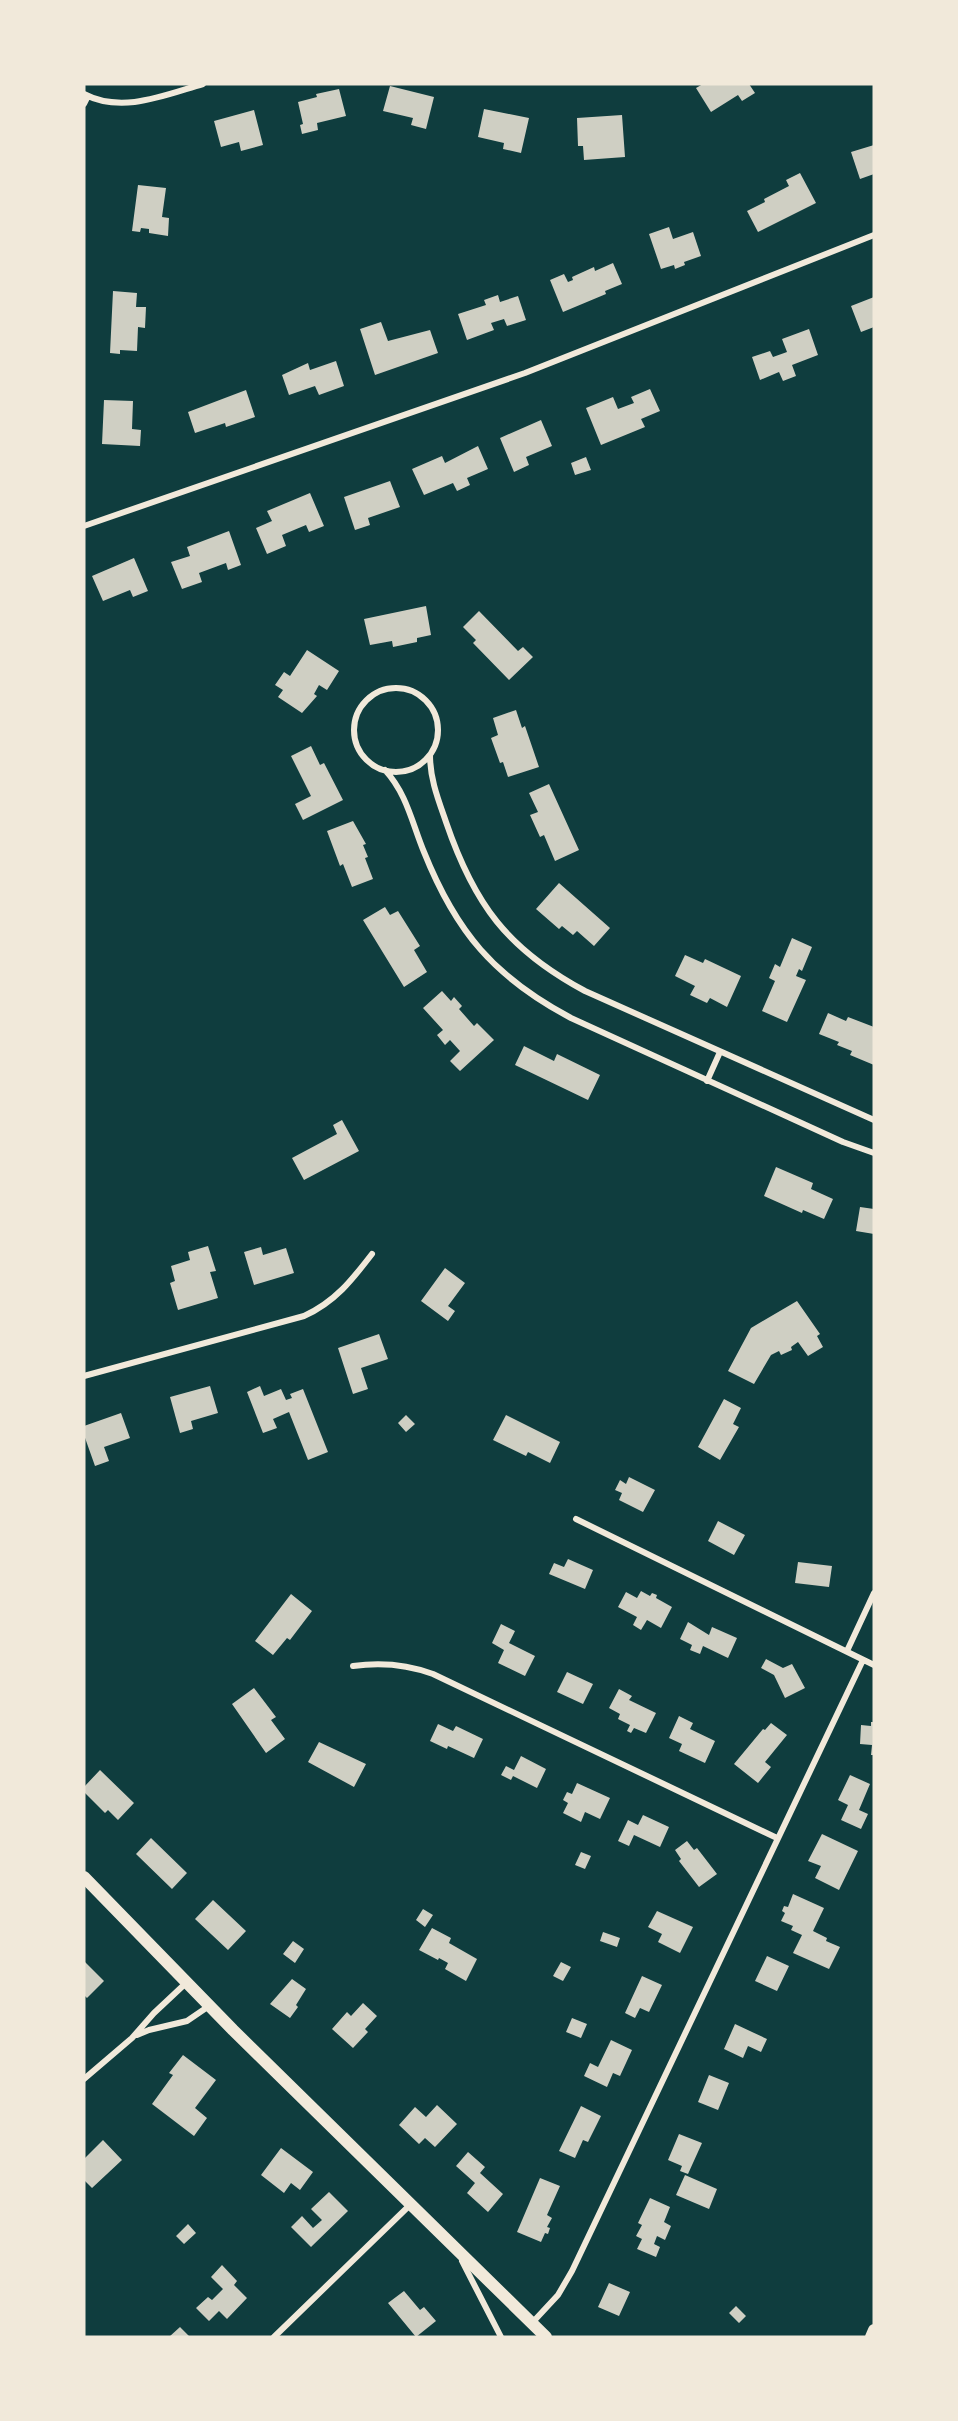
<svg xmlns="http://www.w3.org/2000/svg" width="958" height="2421" font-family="'Work Sans',sans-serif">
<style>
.building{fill:#cfcfc3}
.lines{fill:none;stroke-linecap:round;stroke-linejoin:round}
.minor{stroke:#f1e9da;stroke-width:6}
.secondary{stroke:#f1e9da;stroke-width:12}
</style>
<rect width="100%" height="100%" fill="#0f3d3e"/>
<path class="building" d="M703,84H749L755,93L742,101L738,95L711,112L696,88Z
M390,86L434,97L426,129L411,125L413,118L383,111Z
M339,89L346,116L317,123L318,130L302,134L300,125L303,124L298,102L317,97L316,94Z
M484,109L529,118L521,153L503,149L504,143L478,137Z
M254,110L263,145L241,151L239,142L221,147L214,121Z
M622,115L625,157L584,160L583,146H578L577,118Z
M874,145V174L860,179L851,152Z
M800,173L816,203L758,232L747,211L765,202L764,199L789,186L786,180Z
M138,185L166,188L162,217L169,218L168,236L149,233V229L141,228L140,232L132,231Z
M669,227L673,239L693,232L701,256L684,262L685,265L675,269L674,265L661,269L649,234Z
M613,263L622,284L605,291L606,294L563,312L550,280L564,274L568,282L573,280L572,277L594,267L595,271Z
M113,291L137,293L136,307H146L145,328L138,327L137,351L120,350V354L110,353Z
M498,295L500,302L518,296L526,320L507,326L504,319L491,323L494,330L467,340L458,314L486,305L484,300Z
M874,297V327L861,332L851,306Z
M381,322L388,341L430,330L438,353L375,375L360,329Z
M809,329L818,355L792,365L796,376L783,381L779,372L760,380L752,357L770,351L773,357L787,352L782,339Z
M336,361L344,386L319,395L315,386L289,395L282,375L308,363L310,370Z
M650,389L660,411L641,419L645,427L601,445L586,408L613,397L618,409L634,403L631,397Z
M246,390L255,417L226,427L225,423L195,433L188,412Z
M104,400L133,401L132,429L141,430L140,446L102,444Z
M541,420L552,446L526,457L529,465L514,472L500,438Z
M478,446L488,469L467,478L470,485L457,491L453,483L424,495L412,469L442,456L445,463Z
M586,457L591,470L575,475L571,463Z
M390,481L400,507L368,518L370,525L355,530L344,497Z
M310,493L324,526L309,532L306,525L282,535L286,546L267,554L256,528L272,521L267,511Z
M229,531L241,565L228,570L226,563L199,573L202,582L182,589L171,562L190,556L187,547Z
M134,558L148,591L133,597L130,590L103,601L92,576Z
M426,606L431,635L417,638V642L393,647L392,641L370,645L364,619Z
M479,611L518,651L523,647L533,657L509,680L473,643L476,640L463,627Z
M307,650L339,671L327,690L319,685L314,694L317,696L302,713L278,697L283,690L275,685L284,672L290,676Z
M516,710L522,728L525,726L539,767L508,777L503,762L500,763L491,738L498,735L493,718Z
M311,746L320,765L324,763L343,800L303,820L295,804L311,796L291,756Z
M549,784L579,850L555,861L544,835L540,837L530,815L538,812L529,793Z
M353,821L366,844L363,845L368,857L365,858L373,879L352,887L343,864L340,866L327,831Z
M559,883L610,928L594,946L577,931L573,935L562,926L559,929L536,909Z
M385,907L390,915L398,911L420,946L414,950L427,972L404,987L363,920Z
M792,938L812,947L802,971L799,969L796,976L806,980L787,1022L762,1011L775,981L769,978L775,964L780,967Z
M685,955L703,963L705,959L741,976L727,1007L710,998L707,1003L690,995L695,986L675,976Z
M442,991L451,1001L454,997L462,1006L459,1009L474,1026L477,1023L494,1040L460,1071L450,1061L460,1051L450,1040L445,1045L437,1035L443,1030L423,1008Z
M828,1013L846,1021L848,1017L874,1027V1065L850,1055L852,1051L837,1045L839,1042L819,1034Z
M524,1046L554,1061L557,1054L600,1075L588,1100L515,1065Z
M342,1120L359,1151L304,1180L292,1158L337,1134L333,1125Z
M776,1167L813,1183L811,1189L833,1199L824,1219L803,1210L802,1213L764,1196Z
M860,1207L874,1209V1234L856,1231Z
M208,1246L216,1271L210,1272L218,1298L178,1310L170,1283L175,1281L171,1266L190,1260L188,1252Z
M261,1247L263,1255L286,1248L294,1273L254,1285L244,1252Z
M445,1268L465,1283L448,1306L455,1311L448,1321L421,1301Z
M797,1301L820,1334L817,1336L823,1347L808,1356L798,1342L791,1347L792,1350L781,1355L779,1351L771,1355L754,1384L728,1371L751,1328Z
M379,1334L388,1359L361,1368L368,1389L353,1394L338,1348Z
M210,1386L218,1413L191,1421L193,1429L180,1433L170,1397Z
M260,1386L264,1396L281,1389L286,1400L292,1398L290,1394L303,1389L328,1452L308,1460L289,1412L273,1419L277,1428L263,1433L247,1392Z
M724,1399L741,1408L733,1424L739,1427L720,1460L698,1447Z
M121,1413L130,1438L104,1447L109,1461L95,1466L84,1435V1426Z
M406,1415L415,1424L406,1432L398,1423Z
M506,1415L560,1442L550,1463L528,1452L526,1456L493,1440Z
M629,1477L655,1490L643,1512L619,1500L622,1493L615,1490L620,1480L626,1484Z
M718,1521L745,1535L734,1555L708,1541Z
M568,1559L593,1570L585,1589L549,1574L554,1563L564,1567Z
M798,1562L832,1566L829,1587L795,1583Z
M641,1591L650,1596L652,1593L657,1595L656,1598L672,1607L661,1628L647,1620L641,1630L633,1625L637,1617L618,1607L626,1592L637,1598Z
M291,1594L312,1611L290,1640L287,1638L273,1655L255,1641Z
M688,1622L709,1635L712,1627L737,1638L728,1658L703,1646L700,1654L690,1650L692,1645L680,1639Z
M501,1624L515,1631L509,1643L535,1656L525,1676L498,1663L504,1650L492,1643Z
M766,1659L783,1668L792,1664L805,1688L785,1698L774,1675L761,1668Z
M567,1672L593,1684L583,1704L557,1692Z
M254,1688L276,1717L271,1720L285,1739L266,1753L232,1704Z
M619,1689L632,1696L629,1700L656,1713L646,1733L634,1728L631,1733L627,1731L630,1725L618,1719L620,1714L609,1708Z
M679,1716L693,1723L690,1729L715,1741L705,1763L679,1751L682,1744L669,1738Z
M871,1722H874V1755H871L872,1745L860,1744L861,1725L871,1726Z
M771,1723L787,1735L765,1762L771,1767L758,1783L734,1764L763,1729L765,1730Z
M438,1724L453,1731L456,1726L483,1739L474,1758L448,1746L447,1749L430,1741Z
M319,1742L366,1764L354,1787L308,1762Z
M521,1756L546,1769L537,1788L513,1776L511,1780L501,1775L506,1766L514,1770Z
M100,1770L134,1803L118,1820L108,1810L105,1813L84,1792V1787Z
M850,1775L870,1784L859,1810L868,1814L861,1829L841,1820L848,1805L838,1800Z
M577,1783L610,1798L600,1819L585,1812L581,1822L563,1813L568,1803L563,1800L567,1792L572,1794Z
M643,1815L669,1827L660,1847L634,1835L629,1846L618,1841L628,1820L638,1825Z
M822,1834L858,1851L839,1890L815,1878L821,1866L808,1861Z
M151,1838L187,1873L172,1889L136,1854Z
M687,1841L694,1850L697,1848L717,1874L699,1887L679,1861L681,1859L675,1850Z
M581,1852L591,1856L585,1869L575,1865Z
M793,1894L824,1908L813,1931L827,1938L826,1941L840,1947L829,1969L793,1953L802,1935L791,1930L793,1926L781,1921L785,1913L782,1911L784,1906L788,1907Z
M213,1900L246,1931L228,1950L195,1919Z
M423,1909L433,1915L425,1927L416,1920Z
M657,1911L693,1927L680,1953L658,1942L662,1934L648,1927Z
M432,1928L451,1938L449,1943L477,1959L466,1981L445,1969L448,1963L439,1958L438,1960L419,1950Z
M603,1932L620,1938L617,1947L600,1941Z
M293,1941L304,1949L295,1963L283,1954Z
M767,1956L789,1966L777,1991L755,1981Z
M84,1961L104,1981L87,1998L84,1995Z
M561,1962L571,1967L563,1981L553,1976Z
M642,1976L662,1985L649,2012L640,2008L635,2018L625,2013Z
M292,1979L306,1989L296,2005L298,2007L290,2018L270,2004Z
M363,2003L377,2016L365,2029L368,2032L353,2048L332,2029L347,2012L351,2016Z
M572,2018L587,2024L581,2038L566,2032Z
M735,2024L767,2039L761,2052L748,2046L743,2058L724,2049Z
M611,2040L632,2050L620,2076L613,2073L607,2087L584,2076L590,2063L598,2067Z
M183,2055L216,2080L195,2108L207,2118L194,2136L152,2104L173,2075L169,2073Z
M709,2075L729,2083L718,2110L698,2102Z
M437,2105L457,2124L435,2147L425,2138L419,2144L399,2125L415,2107L426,2117Z
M581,2106L601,2116L588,2142L583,2140L575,2158L559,2151Z
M679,2134L702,2143L688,2174L680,2171L682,2166L668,2160Z
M103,2140L122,2160L92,2188L84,2180V2159Z
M281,2148L313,2172L300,2190L291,2183L284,2193L261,2175Z
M468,2152L485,2167L480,2173L503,2194L488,2212L467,2193L475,2183L456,2166Z
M685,2175L717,2189L709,2209L676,2195Z
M540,2178L560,2186L547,2215L552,2218L547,2227L550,2228L548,2234L545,2233L541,2242L517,2232Z
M329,2192L348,2211L311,2247L291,2227L302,2216L313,2228L322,2220L311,2209Z
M650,2198L670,2207L664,2222L671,2226L665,2240L657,2236L654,2244L660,2247L656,2257L637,2249L642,2239L636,2236L642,2225L638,2223Z
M188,2224L196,2233L184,2244L176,2236Z
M222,2265L237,2281L234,2285L247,2298L227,2319L219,2311L209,2321L196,2308L208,2297L212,2300L223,2289L211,2277Z
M609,2283L630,2292L619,2316L598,2307Z
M404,2291L420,2310L424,2307L436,2321L416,2337L388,2303Z
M736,2306L746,2316L739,2323L729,2313Z
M180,2327L190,2337H169Z"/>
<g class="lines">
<path class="minor" d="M84,94C122,114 165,95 203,84
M84,104L88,96
M84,526L525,373L874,235
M354 730a42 42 0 1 1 84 0a42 42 0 1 1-84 0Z
M430,755C430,779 438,799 446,822C474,904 507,949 585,991L874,1120
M385,770C407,794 412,823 424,852C456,932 494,977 571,1018L843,1142L874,1153
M707,1081L720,1052
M84,1376L304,1316C335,1302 352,1280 372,1254
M576,1519L874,1665
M847,1651L874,1593
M353,1666C381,1662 406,1664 433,1674L777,1838
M137,2035L149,2030L187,2021L209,2006
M84,2079L132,2038L154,2013L186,1983
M462,2261L501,2337
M532,2323L558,2295L572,2271L863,1660
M274,2337L411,2204"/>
<path class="secondary" d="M84,1877L233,2030L546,2337
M871,2337L874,2330"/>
</g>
<rect width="958" height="2421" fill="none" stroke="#f1e9da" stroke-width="171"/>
</svg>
